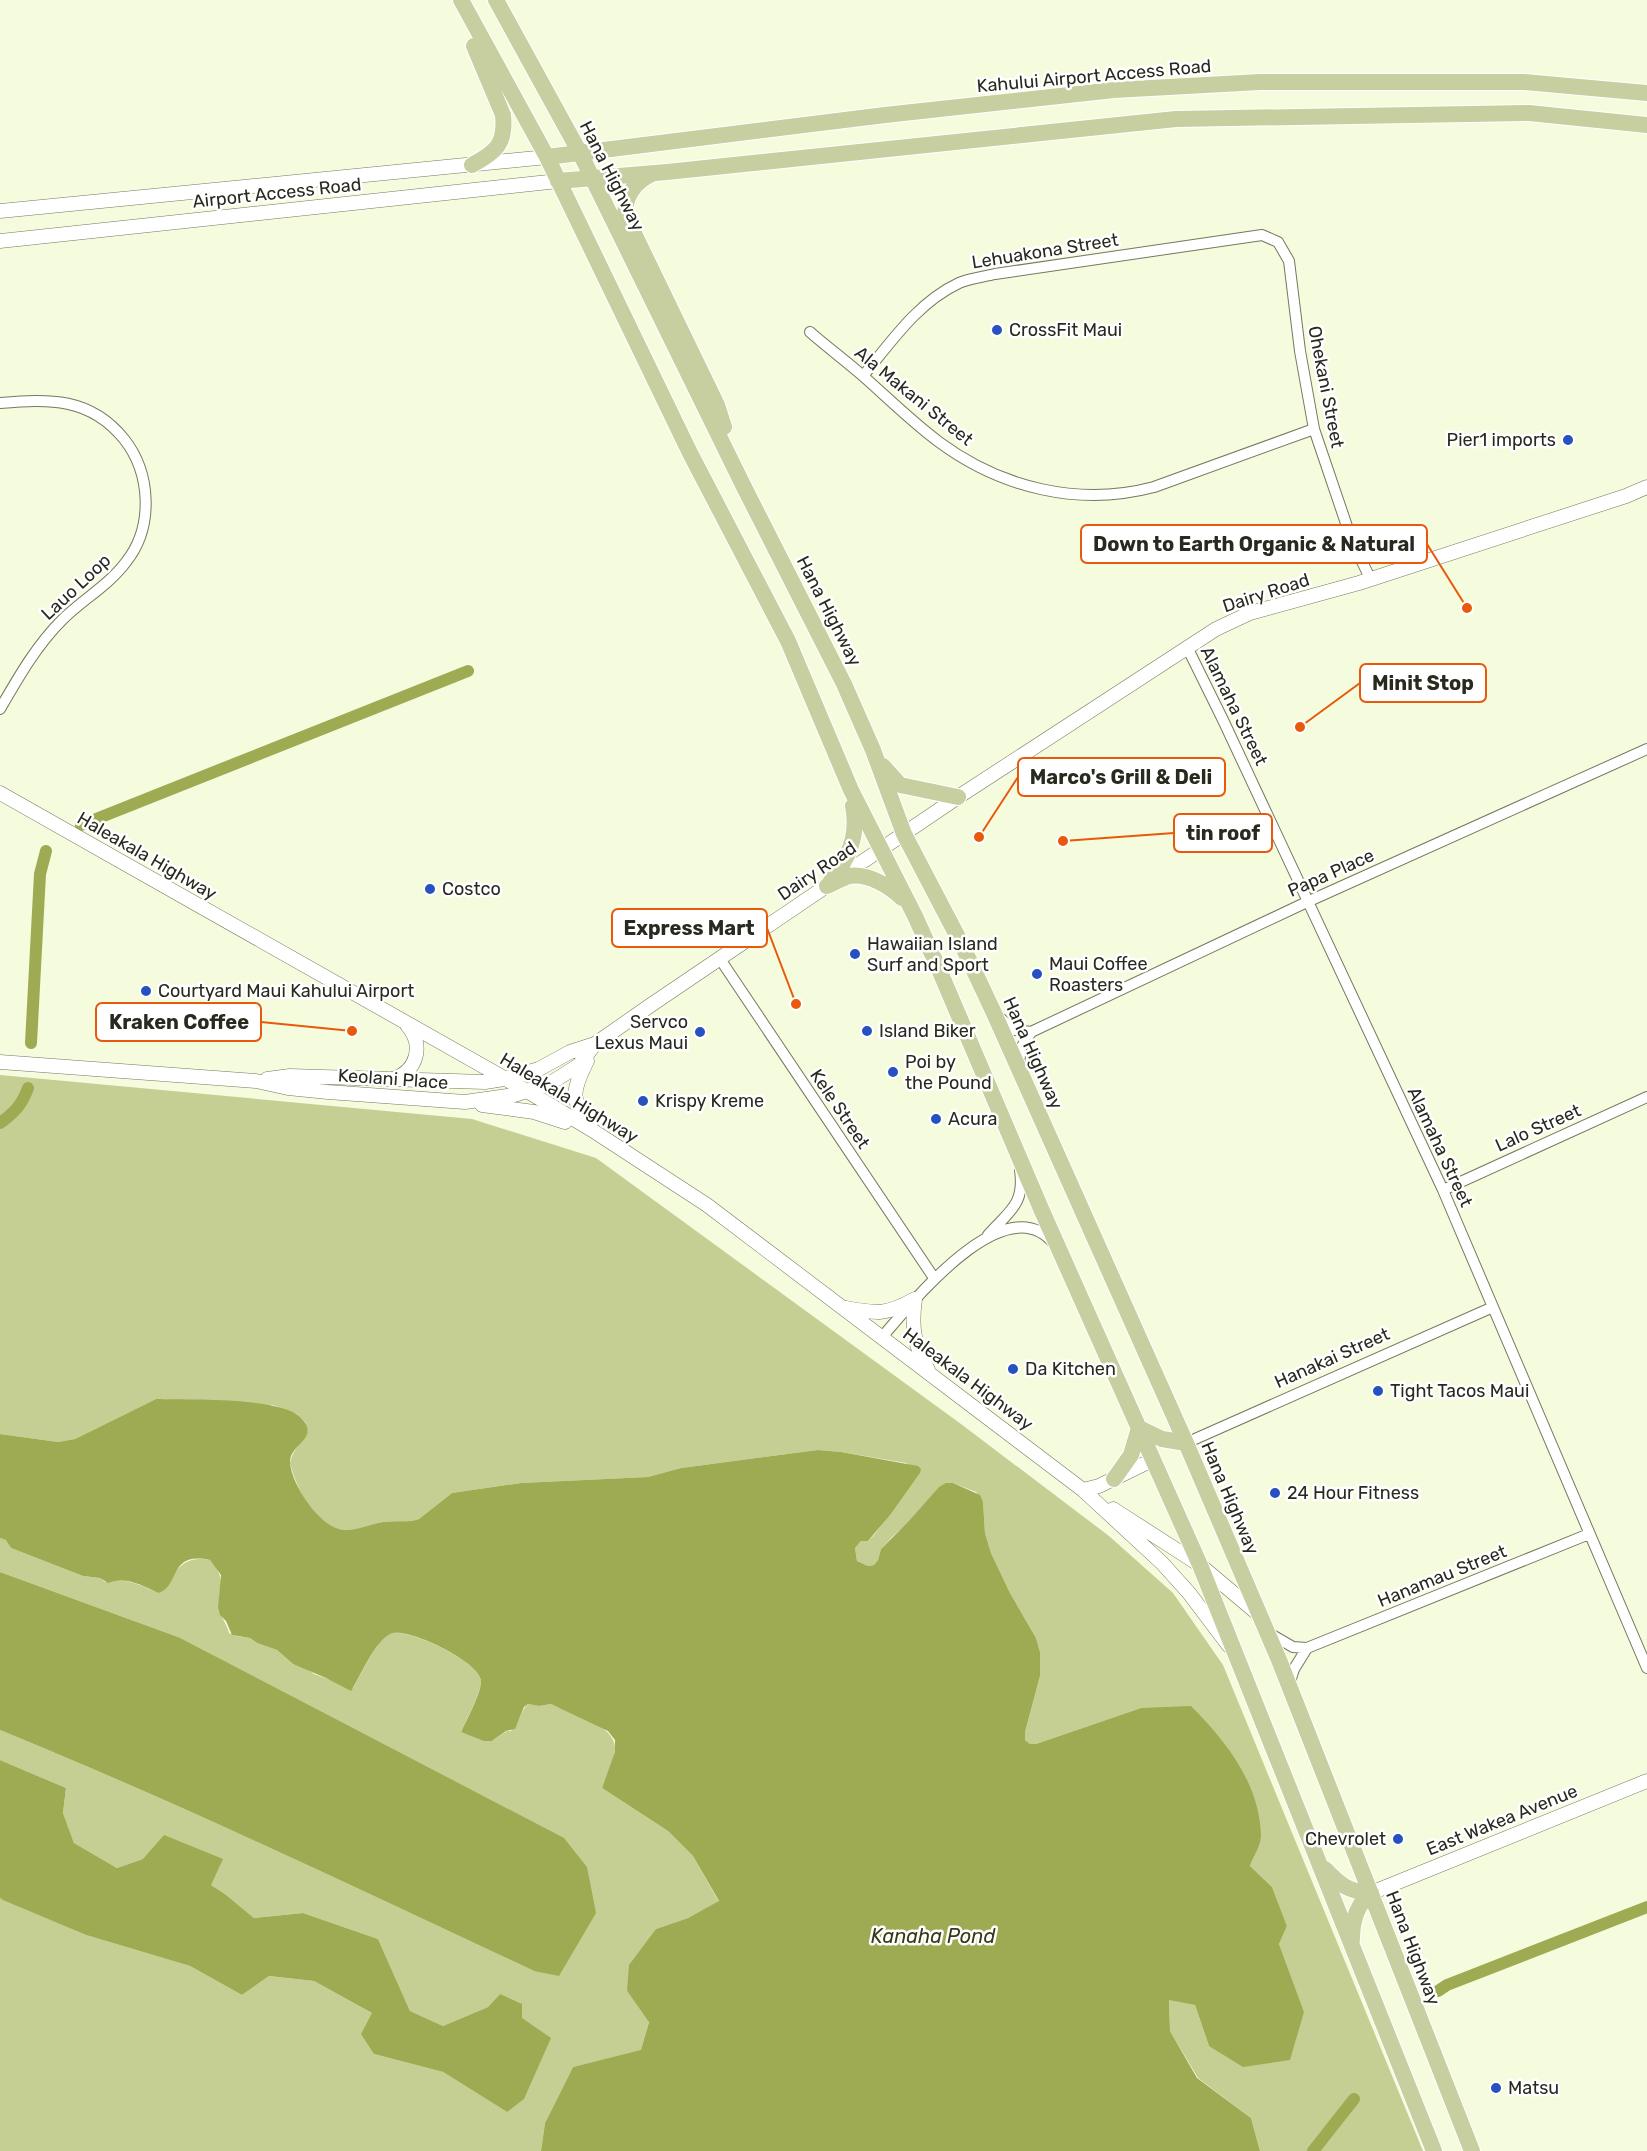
<svg xmlns="http://www.w3.org/2000/svg" width="1647" height="2151" font-family="Rubik,sans-serif">
<style>
.green{fill:#c5cf94}
.water{fill:#9fab52}
.lines{fill:none;stroke-linecap:round;stroke-linejoin:round}
.canal{stroke:#9fab52;stroke-width:12}
.street-casing{stroke:#74795f;stroke-width:12}
.secondary-casing{stroke:#74795f;stroke-width:15}
.primary-casing{stroke:#fff;stroke-width:18}
.street{stroke:#fff;stroke-width:10}
.secondary{stroke:#fff;stroke-width:14}
.primary{stroke:#c7ce9f;stroke-width:16}
.poi-dot{fill:#2651bf;stroke:#fff;stroke-width:2}
.labels{text-anchor:middle;stroke-width:5;stroke-linejoin:round;paint-order:stroke}
.street-label{font-size:18px;fill:#282a1f;stroke:#fff}
.poi-label{font-size:18px;fill:#282a1f;stroke:#fff;text-anchor:start}
.water-label{font-size:20px;font-style:italic;fill:#363b15;stroke:#fff}
.leader{fill:none;stroke:#e8590c;stroke-width:2}
.callout-dot{fill:#e8590c;stroke:#fff;stroke-width:2}
.callout{fill:#fff;stroke:#e8590c;stroke-width:2}
.callout-label{font-size:20px;text-anchor:middle;font-weight:bold;fill:#282a1f}
</style>
<rect width="100%" height="100%" fill="#f5fbdd"/>
<path class="green" d="M0,1075L472,1119L596,1158L961,1424L1109,1536L1173,1593L1223,1665L1423,2151H1260L1251,2118L1198,2078L1170,2031L1169,1999L1195,2005L1209,2046L1304,2013L1279,1944L1287,1926L1272,1887L1250,1866L1261,1838L1141,1708L1036,1744H1030L1025,1740V1732L1040,1676V1652L1036,1638L1010,1593L991,1553L985,1533L983,1502L976,1492L953,1483L892,1537L881,1549L878,1560L874,1565L868,1566L857,1561L855,1548L861,1541H868L874,1535L920,1473L906,1463L841,1452L818,1450L681,1468L648,1477L521,1483L452,1493L419,1519C408,1523 394,1520 382,1522C369,1525 355,1532 341,1530C314,1526 296,1487 290,1463C292,1451 302,1442 308,1431L305,1422L297,1414L273,1405L156,1399L75,1439L58,1442L0,1434Z
M0,1538L7,1540L11,1548L83,1576L100,1578L105,1582C125,1577 141,1585 158,1593C176,1574 180,1554 210,1560C230,1582 215,1588 220,1611C221,1618 227,1624 229,1633L236,1636L250,1638L257,1643L277,1650L293,1664L307,1669L314,1674L353,1688C361,1675 376,1641 389,1634C405,1626 478,1661 481,1680C482,1691 466,1721 461,1732L492,1741L507,1731H511C521,1722 520,1711 528,1704L539,1706L551,1704C571,1713 619,1725 615,1752C614,1764 606,1777 602,1788L668,1831L693,1856L719,1902L688,1918L656,1929L627,1991L649,2021L641,2051L573,2067L545,2123L541,2151H0V1898L86,1935L190,1966L242,1995L269,1976L314,1981L372,2013L374,2054L443,2072L507,2112L522,2018L500,1994L488,2007L443,2026L410,2011L378,1939L303,1913L254,1918L225,1894L211,1885L143,1859L117,1868L74,1843L63,1813L66,1788L0,1760V1730C181,1804 357,1888 534,1971L178,1637L0,1572Z"/>
<path class="water" d="M156,1399C188,1400 277,1397 299,1416C323,1438 290,1443 290,1462C291,1484 320,1528 343,1530C357,1531 370,1524 383,1522C395,1520 408,1523 419,1519L452,1493L521,1483L648,1477L681,1468L818,1450L841,1452L918,1466L921,1469L920,1473L890,1515L868,1541H861L855,1548L857,1561L868,1566L874,1565L878,1560L881,1549L909,1521L939,1487L946,1483H953L980,1495L983,1502L985,1533L991,1553L1010,1593L1036,1638L1040,1652V1676L1025,1732V1740L1030,1744H1036L1141,1708L1191,1706C1226,1741 1260,1784 1261,1836C1261,1845 1253,1857 1250,1866L1272,1887L1287,1926L1279,1944L1304,2012L1290,2060L1243,2067L1209,2046L1195,2005L1169,2000L1170,2031L1197,2078L1251,2118L1260,2151H541L545,2123L573,2067L641,2050L649,2022L627,1991L629,1965L656,1929L688,1918L719,1901L693,1856L668,1831L602,1788L615,1752V1740L608,1731L551,1704L539,1706L528,1704L524,1707L515,1729L506,1731L492,1741H484L461,1732C466,1721 482,1692 481,1680C478,1661 406,1626 390,1634C375,1641 360,1677 351,1691L326,1678L293,1664L277,1650L257,1643L250,1638L232,1635L226,1621L220,1615L218,1607L221,1575L210,1560C167,1551 181,1587 158,1593C142,1585 125,1576 108,1583L100,1578L83,1576L11,1548L6,1540L0,1538V1434L58,1442L75,1439Z
M0,1572L178,1637L564,1838L587,1867L596,1913L559,1976L534,1971C357,1888 181,1804 0,1730Z
M0,1760L66,1788L63,1813L74,1843L117,1868L143,1859L164,1835L223,1859L211,1885L225,1894L254,1918L303,1913L378,1939L410,2011L443,2026L488,2007L500,1994L522,2004V2018L551,2038L524,2099L507,2112L443,2072L374,2054L361,2034L372,2013L314,1981L269,1976L242,1995L190,1966L86,1935L3,1900L0,1898Z"/>
<g class="lines">
<path class="canal" d="M81,825L468,671
M31,1043L40,874L46,851
M0,1123C14,1113 22,1105 28,1088
M1438,1991L1447,1985L1647,1907
M1313,2151L1354,2099"/>
<g class="street-casing">
<path id="street" d="M810,332C827,347 846,361 863,376C888,398 912,422 939,442C1001,488 1079,507 1154,487L1314,429
M863,376C891,342 918,302 959,283C970,278 983,277 995,274L1262,235L1278,242L1289,261L1300,351L1314,429L1352,541L1370,578
M0,403C49,399 90,397 124,439C151,473 154,527 126,562C109,585 82,600 62,620C36,646 18,678 0,709
M1187,647L1223,720L1443,1190L1647,1668
M720,959L934,1278
M1000,1018L1015,1030L1031,1032L1307,902L1647,749
M1019,1063L1021,1048L1031,1032
M1443,1190L1647,1097
M988,1235C1009,1211 1025,1205 1020,1170
M882,1337C911,1304 1006,1184 1054,1244
M1186,1443L1493,1307
M1267,1632L1293,1647L1307,1648L1589,1534
M1289,1685L1294,1669L1307,1648"/>
</g>
<g class="secondary-casing">
<path id="secondary" d="M0,211L547,157
M0,241L558,181
M0,793L527,1091L592,1130L707,1205L1083,1490L1162,1563L1189,1593L1229,1646
M587,1061C571,1093 571,1099 591,1128
M0,1062L256,1081L288,1088L328,1092L465,1102L514,1095L549,1084L579,1065L595,1044L648,1007L958,797L1216,629L1250,613L1359,583L1626,496L1647,487
M267,1079L290,1076L485,1082L504,1079L539,1069L570,1052L595,1044
M393,1079C418,1071 424,1044 407,1025
M482,1105L534,1112L565,1122
M915,1299C911,1329 914,1343 928,1370
M846,1308C878,1314 886,1315 915,1299
M1083,1490L1099,1486L1154,1459
M1113,1509L1200,1565L1257,1613
M1371,1893L1647,1781"/>
</g>
<g class="primary-casing">
<path id="primary" d="M461,0L547,157L690,453L788,641L851,790L915,916L938,967L1042,1211L1200,1565L1434,2151
M496,0L580,153L744,487L844,684L873,750L904,834L962,945L993,1011L1186,1443L1279,1660L1472,2151
M547,157L885,115L1114,90L1260,82H1524L1647,93
M472,165C496,152 506,144 503,115L474,46
M652,174C634,182 623,198 626,217L717,405L724,427
M558,181L667,172L1176,119L1529,113L1647,125
M883,766L900,785L958,797
M829,884C848,859 859,837 853,806
M827,886C834,883 842,878 849,876C868,873 889,886 902,898
M1139,1428L1162,1439L1186,1443
M1114,1479L1131,1455L1139,1428
M1325,1869C1340,1885 1349,1892 1371,1893
M1352,1940C1352,1922 1357,1904 1371,1893"/>
</g>
<use href="#street" class="street"/>
<use href="#secondary" class="secondary"/>
<use href="#primary" class="primary"/>
</g>
<g class="poi-dot">
<circle cx="997" cy="330" r="6"/>
<circle cx="1568" cy="440" r="6"/>
<circle cx="430" cy="889" r="6"/>
<circle cx="855" cy="954" r="6"/>
<circle cx="1037" cy="974" r="6"/>
<circle cx="146" cy="991" r="6"/>
<circle cx="867" cy="1031" r="6"/>
<circle cx="700" cy="1032" r="6"/>
<circle cx="893" cy="1072" r="6"/>
<circle cx="643" cy="1101" r="6"/>
<circle cx="936" cy="1119" r="6"/>
<circle cx="1013" cy="1369" r="6"/>
<circle cx="1378" cy="1391" r="6"/>
<circle cx="1275" cy="1493" r="6"/>
<circle cx="1398" cy="1839" r="6"/>
<circle cx="1496" cy="2088" r="6"/>
</g>
<g class="labels">
<g class="street-label">
<text transform="translate(1094 76) rotate(-5)" y="6">Kahului Airport Access Road</text>
<text transform="translate(612 176) rotate(63)" y="6">Hana Highway</text>
<text transform="translate(277 193) rotate(-6)" y="6">Airport Access Road</text>
<text transform="translate(1045 251) rotate(-9)" y="6">Lehuakona Street</text>
<text transform="translate(1326 387) rotate(79)" y="6">Ohekani Street</text>
<text transform="translate(914 396) rotate(39)" y="6">Ala Makani Street</text>
<text transform="translate(76 587) rotate(-43)" y="6">Lauo Loop</text>
<text transform="translate(1266 593) rotate(-18)" y="6">Dairy Road</text>
<text transform="translate(829 611) rotate(63)" y="6">Hana Highway</text>
<text transform="translate(1234 706) rotate(64)" y="6">Alamaha Street</text>
<text transform="translate(147 856) rotate(30)" y="6">Haleakala Highway</text>
<text transform="translate(817 871) rotate(-34)" y="6">Dairy Road</text>
<text transform="translate(1331 873) rotate(-24)" y="6">Papa Place</text>
<text transform="translate(1033 1053) rotate(66)" y="6">Hana Highway</text>
<text transform="translate(393 1079) rotate(4)" y="6">Keolani Place</text>
<text transform="translate(569 1098) rotate(31)" y="6">Haleakala Highway</text>
<text transform="translate(840 1109) rotate(56)" y="6">Kele Street</text>
<text transform="translate(1538 1128) rotate(-24)" y="6">Lalo Street</text>
<text transform="translate(1440 1147) rotate(65)" y="6">Alamaha Street</text>
<text transform="translate(1332 1358) rotate(-24)" y="6">Hanakai Street</text>
<text transform="translate(968 1379) rotate(37)" y="6">Haleakala Highway</text>
<text transform="translate(1230 1498) rotate(67)" y="6">Hana Highway</text>
<text transform="translate(1442 1576) rotate(-22)" y="6">Hanamau Street</text>
<text transform="translate(1502 1820) rotate(-22)" y="6">East Wakea Avenue</text>
<text transform="translate(1413 1948) rotate(69)" y="6">Hana Highway</text>
</g>
<g class="poi-label">
<text x="1009" y="336">CrossFit Maui</text>
<text x="1556" y="446" text-anchor="end">Pier1 imports</text>
<text x="442" y="895">Costco</text>
<text x="867" y="950">Hawaiian Island<tspan x="867" dy="21">Surf and Sport</tspan></text>
<text x="1049" y="970">Maui Coffee<tspan x="1049" dy="21">Roasters</tspan></text>
<text x="158" y="997">Courtyard Maui Kahului Airport</text>
<text x="688" y="1028" text-anchor="end">Servco<tspan x="688" dy="21">Lexus Maui</tspan></text>
<text x="879" y="1037">Island Biker</text>
<text x="905" y="1068">Poi by<tspan x="905" dy="21">the Pound</tspan></text>
<text x="655" y="1107">Krispy Kreme</text>
<text x="948" y="1125">Acura</text>
<text x="1025" y="1375">Da Kitchen</text>
<text x="1390" y="1397">Tight Tacos Maui</text>
<text x="1287" y="1499">24 Hour Fitness</text>
<text x="1386" y="1845" text-anchor="end">Chevrolet</text>
<text x="1508" y="2094">Matsu</text>
</g>
<g class="water-label">
<text x="933" y="1943">Kanaha Pond</text>
</g>
</g>
<path class="leader" d="M1467 608L1427 544M1300 727L1360 683M979 837L1018 777M1063 841L1174 833M796 1004L767 928M352 1031L261 1022"/>
<g class="callout-dot">
<circle cx="1467" cy="608" r="6"/>
<circle cx="1300" cy="727" r="6"/>
<circle cx="979" cy="837" r="6"/>
<circle cx="1063" cy="841" r="6"/>
<circle cx="796" cy="1004" r="6"/>
<circle cx="352" cy="1031" r="6"/>
</g>
<g class="callout">
<rect x="1081" y="525" width="346" height="38" rx="6"/>
<rect x="1360" y="664" width="126" height="38" rx="6"/>
<rect x="1018" y="758" width="207" height="38" rx="6"/>
<rect x="1174" y="814" width="98" height="38" rx="6"/>
<rect x="612" y="909" width="155" height="38" rx="6"/>
<rect x="96" y="1003" width="165" height="38" rx="6"/>
</g>
<g class="callout-label">
<text x="1254" y="551">Down to Earth Organic &amp; Natural</text>
<text x="1423" y="690">Minit Stop</text>
<text x="1121" y="784">Marco's Grill &amp; Deli</text>
<text x="1223" y="840">tin roof</text>
<text x="689" y="935">Express Mart</text>
<text x="179" y="1029">Kraken Coffee</text>
</g>
</svg>
